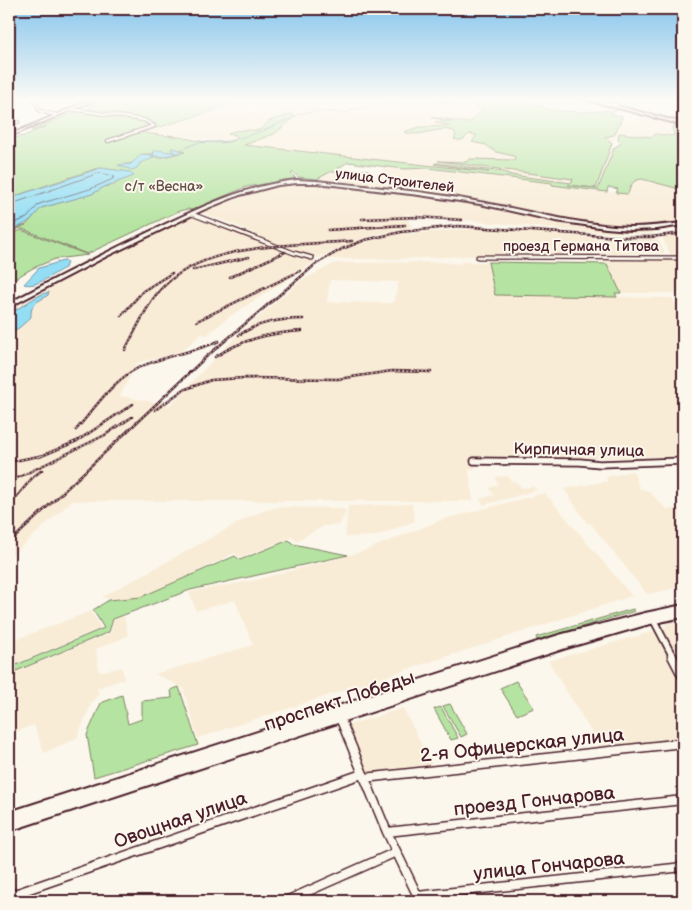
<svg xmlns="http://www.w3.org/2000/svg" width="692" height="910" font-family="'Balsamiq Sans',sans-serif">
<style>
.built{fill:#f9ecd7;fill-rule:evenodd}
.green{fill:#b5e3a1;stroke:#808166;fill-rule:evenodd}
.water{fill:#93def4;stroke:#7692a4}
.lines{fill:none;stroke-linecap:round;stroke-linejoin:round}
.shore{stroke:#676b7b;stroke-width:1}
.stream{stroke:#7692a4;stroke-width:1}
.minor-far3-casing{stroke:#4a1f2b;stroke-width:4.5}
.minor-far2-casing{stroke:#4a1f2b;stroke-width:5.5}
.minor-far1-casing{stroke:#4a1f2b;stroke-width:9}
.minor-casing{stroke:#4a1f2b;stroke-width:11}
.major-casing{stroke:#4a1f2b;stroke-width:4}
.highway-casing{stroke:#4a1f2b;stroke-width:3}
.minor-far3{stroke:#fbf7ec;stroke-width:2.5}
.minor-far2{stroke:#fbf7ec;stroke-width:3}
.minor-far1{stroke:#fbf7ec;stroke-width:5.5}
.minor{stroke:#fbf7ec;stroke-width:8}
.major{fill:#fbf7ec;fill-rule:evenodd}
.highway{fill:#fbf7ec;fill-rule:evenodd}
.rail-casing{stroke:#4a1f2b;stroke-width:2.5}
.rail{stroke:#fbf7ec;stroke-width:1;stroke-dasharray:2;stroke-linecap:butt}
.labels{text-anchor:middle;stroke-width:4;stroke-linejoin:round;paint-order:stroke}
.far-street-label{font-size:14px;fill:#4a1f2b;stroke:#fbf7ec}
.far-park-label{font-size:14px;fill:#655048;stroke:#fbf7ec}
.street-label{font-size:16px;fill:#4a1f2b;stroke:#fbf7ec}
.near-street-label{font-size:19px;fill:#4a1f2b;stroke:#fbf7ec}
</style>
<rect width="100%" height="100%" fill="#fbf7ec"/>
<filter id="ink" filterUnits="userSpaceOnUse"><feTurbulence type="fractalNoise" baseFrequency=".02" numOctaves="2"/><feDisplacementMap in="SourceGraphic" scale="10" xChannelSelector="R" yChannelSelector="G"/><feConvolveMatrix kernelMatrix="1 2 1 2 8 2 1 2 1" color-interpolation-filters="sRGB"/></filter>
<g filter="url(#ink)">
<path class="built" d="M242,99H480L489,104L623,119L597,188L548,183L551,185L628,194L632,183L636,179H642L683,190V222L653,226L586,224L458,197L386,188L388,182L383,187L320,178L327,173L375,180L384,167L460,171L147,132L212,113Z
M639,114L670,122L672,123V135L653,134L651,136L619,132L624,119L638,121Z
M301,182L476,204L574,226L650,229L654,234L584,232L406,214L412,228L370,236L318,258L268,241L245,229L200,212L272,187Z
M194,216L315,262L230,316L207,335L201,334L181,352L137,363L120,396L170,405L236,336L302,280L336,263L442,262L459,264L462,262H488L495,295L672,298L683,316V457L474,459L475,469L469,470L473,501H72L9,558V310L126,248ZM330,280L399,282L393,303L327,302Z
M482,228L517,229L595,238L658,239L665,253L593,254L594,257L491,255L398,259H325L347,248L389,235Z
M683,234V257H671L662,237Z
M641,258L683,260V293H621L605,260L640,261Z
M633,471L640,489L649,491L663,506L667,509H683V587L647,594L590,523H587L564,489L608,481L606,477Z
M508,476L511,481L516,482L522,488L533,486L537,490L484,505L479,499L494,495L489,488L498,485L495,477Z
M545,493L632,596L198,738L183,688L155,674L253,645L235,600L196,611L189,592L256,580L361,552L444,519Z
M412,504L415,521L376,536L345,537L348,506Z
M278,507L338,508L347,511L339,525L324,526L296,541L292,537L241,558L235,553L178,581L140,597L112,599L102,597L249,517L263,511Z
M91,611L101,628L9,667V642Z
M124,616L128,636L96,649L99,672L122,667L124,679L97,688L99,694L91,704L77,738L44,753L34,725L9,734V675L110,633L114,619Z
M683,621V649L673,650L663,632V628L668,623Z
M655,631L683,684V738L600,746L548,661Z
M403,708L433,766L368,774L346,726Z"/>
<path class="green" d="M105,99H240L210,112L143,132H137L174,137L168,135C184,137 227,150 238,137L236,135L228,134C238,128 249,131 260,130L269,121L292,114L296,116L274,134L244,145L489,172L434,164L436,163L504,172L511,175L571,183L573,179L438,161L466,162L470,159L515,160L514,156L496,152L486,145L472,142L477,135L469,134C464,139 462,142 454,139L456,135L454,131C437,125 419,139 404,132L419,127L449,126L435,122L453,121L431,118C445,116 456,124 470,122L482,111V109L469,104V102H435C450,98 470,97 484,102L535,104L550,110L579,112L618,110L610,114L622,116V118L614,135L605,137L612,143L596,188L568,185L598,189L614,148L621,143L618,140L619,133L652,137L655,134L674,136L672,127L677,125L683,126V190L642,179C632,180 631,185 628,194L616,193L618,189L608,187L607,192L552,185V183L428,168L404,169L348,162L337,169C343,173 360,169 369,170L360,178L336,175L339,172H330L317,179L298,177L293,172L291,174L295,177L294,179L246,187L192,210L188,209L179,211L87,254L20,228L9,232V231L26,225L41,208L92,194L104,187L114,185L130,172L98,168L18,195L9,200V169L13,170L9,168V139L24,136L47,126L33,131L31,130L78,111H83L91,108L88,106ZM172,148L185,152L159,158L150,155C141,163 133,172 121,165L133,163L143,154H154V151H157L177,153L171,150Z
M21,230L88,255L55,259L33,268L9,282V235Z
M488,262L607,264L621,293H615L617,297L495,295Z
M289,540L293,544L348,555L190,590L113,619L109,632L9,674V668L104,628L93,610L109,600L141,597L235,556L240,560Z
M633,609L635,611L537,640L536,637Z
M516,681L534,708L517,715L500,688Z
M179,687L198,745L94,777L87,735L101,703L122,695L128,724L142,719V701L172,698L171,690Z
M450,704L467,734L461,737L443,706Z
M441,707L458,738L451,740L434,709Z"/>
<path class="water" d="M172,148L180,150L182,152L161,157L150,155L154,158L140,163L137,168L132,170L118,165L131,164L141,155L154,154V151L157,150L176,153L171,150Z
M101,168L130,172L134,176L104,187L92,194L41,208C30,222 26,224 9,231V201L19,195Z
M63,261L67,262L65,268C53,273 38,288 24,284L39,268Z
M49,292L48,295C38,302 30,303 31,317L20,327L9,335V313C24,307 33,296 49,292Z"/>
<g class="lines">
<path class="shore" d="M9,205L99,173L114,176L113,179L90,189L39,204L27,218L9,225"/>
<path class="stream" d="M180,150L197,143L230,141L263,131L299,114L315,111L346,113L352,109L380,106L409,99"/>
<g class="minor-far3-casing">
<path id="minor-far3" d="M34,99L40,111L56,115
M592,99L616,105
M9,107H12
M71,109L144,120L154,126L108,141
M9,123L18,122"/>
</g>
<g class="minor-far2-casing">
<path id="minor-far2" d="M192,214L294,253L312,258
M478,257L683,258"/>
</g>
<g class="minor-far1-casing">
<path id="minor-far1" d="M474,461L580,462L600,464L683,461
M652,617L673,657"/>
</g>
<g class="minor-casing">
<path id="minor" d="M672,656L683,677
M340,718L387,832L420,901
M364,778L683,743
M387,832L683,800
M9,896L362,774
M417,896L683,867
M286,901L396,852"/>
</g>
<g class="major-casing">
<path id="major" d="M584,99H590L683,123V125Z
M297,180L317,181C371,187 426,191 480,202C530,211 579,225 630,227C648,227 665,225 683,223V225L657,229L631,230L606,228L556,221L480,204L419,195L317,183H297L278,185L240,195L203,210L107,256L9,307V303C56,278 103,254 151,231C200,208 243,186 297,180Z
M683,605V617L646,625L563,649L9,831V812L559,635L645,613Z"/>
</g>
<g class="highway-casing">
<path id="highway" d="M92,99H97L9,137V135Z"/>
</g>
<use href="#minor-far3" class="minor-far3"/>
<use href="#minor-far2" class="minor-far2"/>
<use href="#minor-far1" class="minor-far1"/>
<use href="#minor" class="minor"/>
<use href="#major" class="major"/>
<use href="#highway" class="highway"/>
<g class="rail-casing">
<path id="rail" d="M362,219L417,217L462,220
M328,230L405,225
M193,270L249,257
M230,277L285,252
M121,316L143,291L172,273
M197,321L300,271
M239,335C259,322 279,319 303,319
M125,350C137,329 147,302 165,285C209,242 294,246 352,241
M215,357C242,339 270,333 302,331
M155,410L183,390L211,380L244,378L338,379L392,371L431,372
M76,430C95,408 112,381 138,368C164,355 193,353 219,341
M39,457L77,441L133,404
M9,462L44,455
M9,482L105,435L132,417
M9,506L33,477L42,470
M9,543L206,357L316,264L342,249L365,240L401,232L458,226L619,237H651L683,233"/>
</g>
<use href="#rail" class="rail"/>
</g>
</g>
<linearGradient id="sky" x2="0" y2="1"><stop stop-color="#86c5ed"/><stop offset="0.44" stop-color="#fdfbf6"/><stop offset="1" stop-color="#fdfbf6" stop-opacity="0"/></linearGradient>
<rect width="692" height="227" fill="url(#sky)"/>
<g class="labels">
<g class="far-street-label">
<text transform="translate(395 180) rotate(7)" y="5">улица Строителей</text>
<text x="581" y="251">проезд Германа Титова</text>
</g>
<g class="far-park-label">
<text x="164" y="191">с/т «Весна»</text>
</g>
<g class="street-label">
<text transform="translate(579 449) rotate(1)" y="6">Кирпичная улица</text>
</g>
<g class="near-street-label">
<text transform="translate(339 700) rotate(-18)" y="7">проспект Победы</text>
<text transform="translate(522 744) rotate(-6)" y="7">2-я Офицерская улица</text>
<text transform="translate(534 800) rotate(-6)" y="7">проезд Гончарова</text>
<text transform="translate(180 819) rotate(-19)" y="7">Овощная улица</text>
<text transform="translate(549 865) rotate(-6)" y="7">улица Гончарова</text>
</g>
</g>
<rect width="692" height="910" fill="none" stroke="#fbf7ec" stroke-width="30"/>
<rect x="15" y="15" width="662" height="880" fill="none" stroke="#4a1f2b" stroke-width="2" filter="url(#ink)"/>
</svg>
